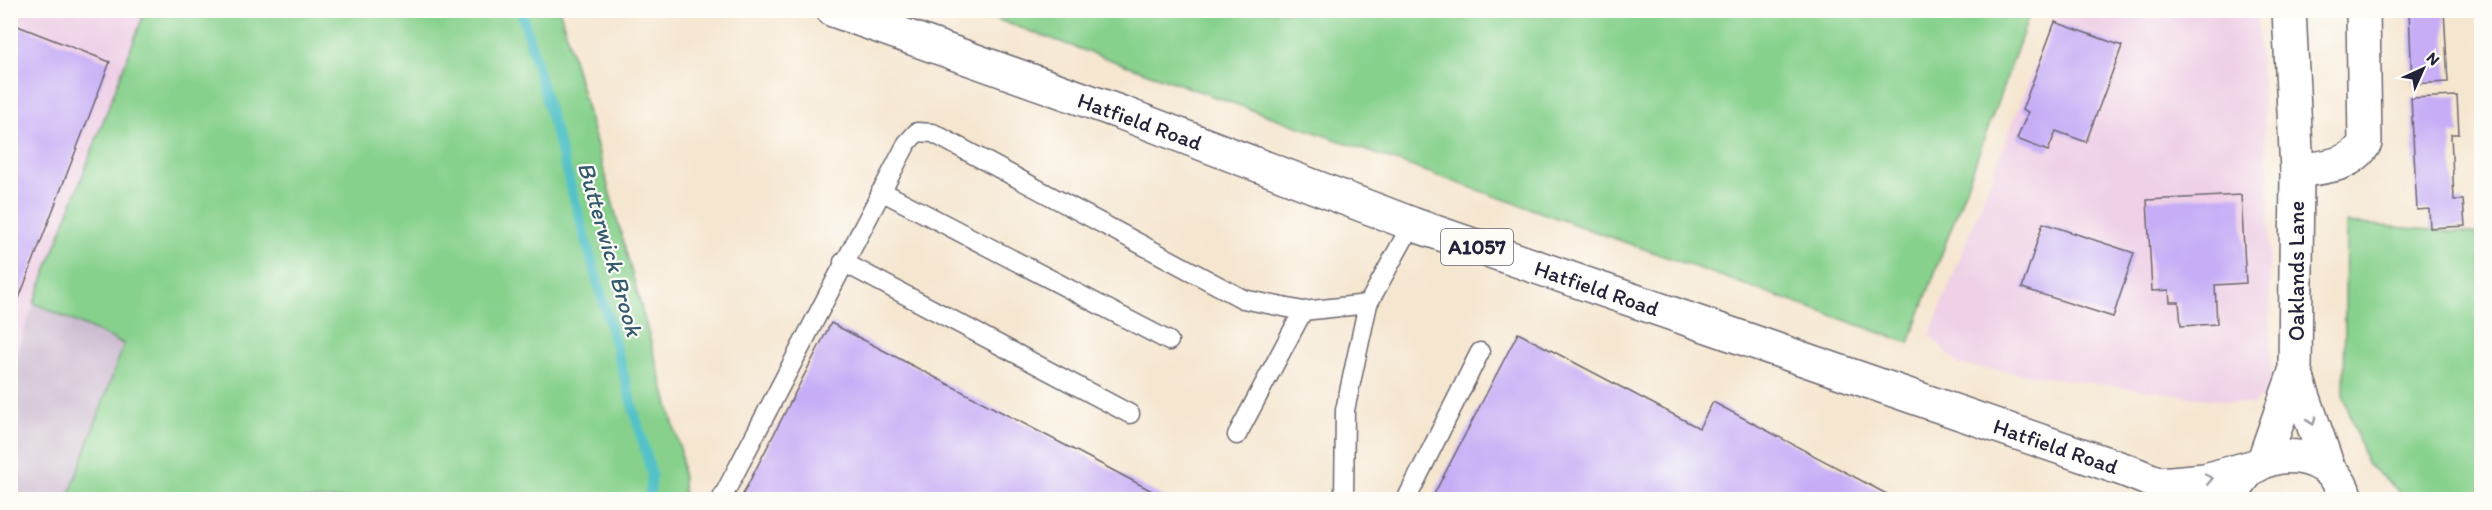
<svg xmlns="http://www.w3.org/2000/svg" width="2492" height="510" font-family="Itim,sans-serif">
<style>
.built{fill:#efd0e6}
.industrial{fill:#cdbed2}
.green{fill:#87d18d;stroke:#547a64;stroke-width:1.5}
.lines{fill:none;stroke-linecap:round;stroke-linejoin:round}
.stream{stroke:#54c2c9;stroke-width:10}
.building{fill:#c6adf6}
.service-casing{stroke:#6c676f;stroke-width:21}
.minor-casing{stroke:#6c676f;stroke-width:36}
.tertiary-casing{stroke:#6c676f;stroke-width:36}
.primary-casing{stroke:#6c676f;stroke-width:36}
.service{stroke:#fff;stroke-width:18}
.minor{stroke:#fff;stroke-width:33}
.tertiary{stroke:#fff;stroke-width:33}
.primary{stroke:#fff;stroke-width:33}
.oneway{stroke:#9c9ca7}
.labels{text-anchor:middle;stroke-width:4.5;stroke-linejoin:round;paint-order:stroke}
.shield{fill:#fdfcf7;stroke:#646373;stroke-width:1.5}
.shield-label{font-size:21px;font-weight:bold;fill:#22223b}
.street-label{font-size:22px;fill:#22223b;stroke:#fdfcf7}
.water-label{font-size:24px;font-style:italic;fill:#345a6d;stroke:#fdfcf7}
</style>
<rect width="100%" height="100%" fill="#fdfcf7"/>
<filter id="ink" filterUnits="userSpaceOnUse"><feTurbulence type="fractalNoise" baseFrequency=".0167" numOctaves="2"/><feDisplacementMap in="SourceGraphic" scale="12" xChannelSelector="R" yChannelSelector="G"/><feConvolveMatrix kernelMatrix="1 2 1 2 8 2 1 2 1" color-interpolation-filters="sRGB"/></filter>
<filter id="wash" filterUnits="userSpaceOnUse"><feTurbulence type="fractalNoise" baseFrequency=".008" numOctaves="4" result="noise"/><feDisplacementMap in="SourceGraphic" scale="24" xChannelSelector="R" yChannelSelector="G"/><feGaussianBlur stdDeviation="1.35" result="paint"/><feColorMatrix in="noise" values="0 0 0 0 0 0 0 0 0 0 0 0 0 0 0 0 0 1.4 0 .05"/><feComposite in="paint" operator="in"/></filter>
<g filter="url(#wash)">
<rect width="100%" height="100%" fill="#f5e6d0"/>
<path class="built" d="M11,11H145L11,368Z
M2056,11H2257L2269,191L2271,391L2252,405L1959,365L1930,335Z"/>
<path class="industrial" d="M34,303L124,344L68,499L11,500V368Z"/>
<path class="green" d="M145,11H560L681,452L684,499H68L124,344L34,303Z
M973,11H2031L1909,343Z
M2346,223L2481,234V499H2408L2367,464L2344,398Z"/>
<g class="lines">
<path class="stream" d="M521,10L652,475L649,500"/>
</g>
<g id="blocks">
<path class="building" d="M2409,10H2444L2448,82L2412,84Z
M2055,22L2122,46L2086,142L2056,131L2048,151L2017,139L2028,112L2022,110Z
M10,23L110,62L11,319H10Z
M2457,96L2459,134H2451L2454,200H2463L2465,226L2430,228L2429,209L2417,210L2411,98Z
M2241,195L2246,283L2215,285L2217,324L2181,326L2179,302H2170L2169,290L2152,291L2147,200Z
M2043,223L2134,253L2113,317L2022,288Z
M831,323L1101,464L1169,500H740Z
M1518,333L1699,428L1713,402L1898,500H1431Z"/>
</g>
</g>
<g filter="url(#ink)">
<use href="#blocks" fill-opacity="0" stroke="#6c676f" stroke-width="1.5"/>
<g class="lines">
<g class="service-casing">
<path id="service" d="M881,191L1169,341
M843,262L1130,414
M1237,435L1303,311
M721,500L907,143L917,132L933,133L1243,299L1303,311L1368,304
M1344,500L1345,410L1368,304L1412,224
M1406,500L1480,352"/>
</g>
<g class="minor-casing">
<path id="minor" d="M2297,171C2322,167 2351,167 2365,143L2363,10"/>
</g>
<g class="tertiary-casing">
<path id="tertiary" d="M2295,372L2329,470
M2264,460L2295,372L2297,171L2289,10"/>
</g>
<g class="primary-casing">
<path id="primary" d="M833,10L1122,113L1412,224L2125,470L2160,484L2184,500
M2160,484L2205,480L2255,466
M2233,500C2244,442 2335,442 2346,500"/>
</g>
<use href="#service" class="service"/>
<use href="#minor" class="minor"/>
<use href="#tertiary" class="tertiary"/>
<use href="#primary" class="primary"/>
</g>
<defs><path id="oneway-chevron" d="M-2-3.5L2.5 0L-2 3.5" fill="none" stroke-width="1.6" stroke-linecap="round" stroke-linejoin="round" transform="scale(1.5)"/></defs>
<g class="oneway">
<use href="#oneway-chevron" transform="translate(2312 421) rotate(71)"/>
<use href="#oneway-chevron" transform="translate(2209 479) rotate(-12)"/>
</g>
</g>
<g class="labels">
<rect class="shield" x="1441" y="229" width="72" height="36" rx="4.5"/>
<g class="shield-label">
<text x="1477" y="254">A1057</text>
</g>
<g class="street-label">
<text transform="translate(1140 121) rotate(20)" y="8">Hatfield Road</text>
<text transform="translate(2296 271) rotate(-90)" y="8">Oaklands Lane</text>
<text transform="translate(1597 288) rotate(19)" y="8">Hatfield Road</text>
<text transform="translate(2056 446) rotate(19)" y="8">Hatfield Road</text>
</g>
<g class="water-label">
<text transform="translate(610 249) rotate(74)" y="8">Butterwick Brook</text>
</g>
</g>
<rect width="2492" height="510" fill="none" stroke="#fdfcf7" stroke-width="36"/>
<g transform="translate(2423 69) rotate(45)" stroke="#fdfcf7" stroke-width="4.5" paint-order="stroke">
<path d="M0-4.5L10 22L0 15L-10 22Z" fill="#22223b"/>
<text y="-9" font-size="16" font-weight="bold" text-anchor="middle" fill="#22223b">N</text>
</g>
</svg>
